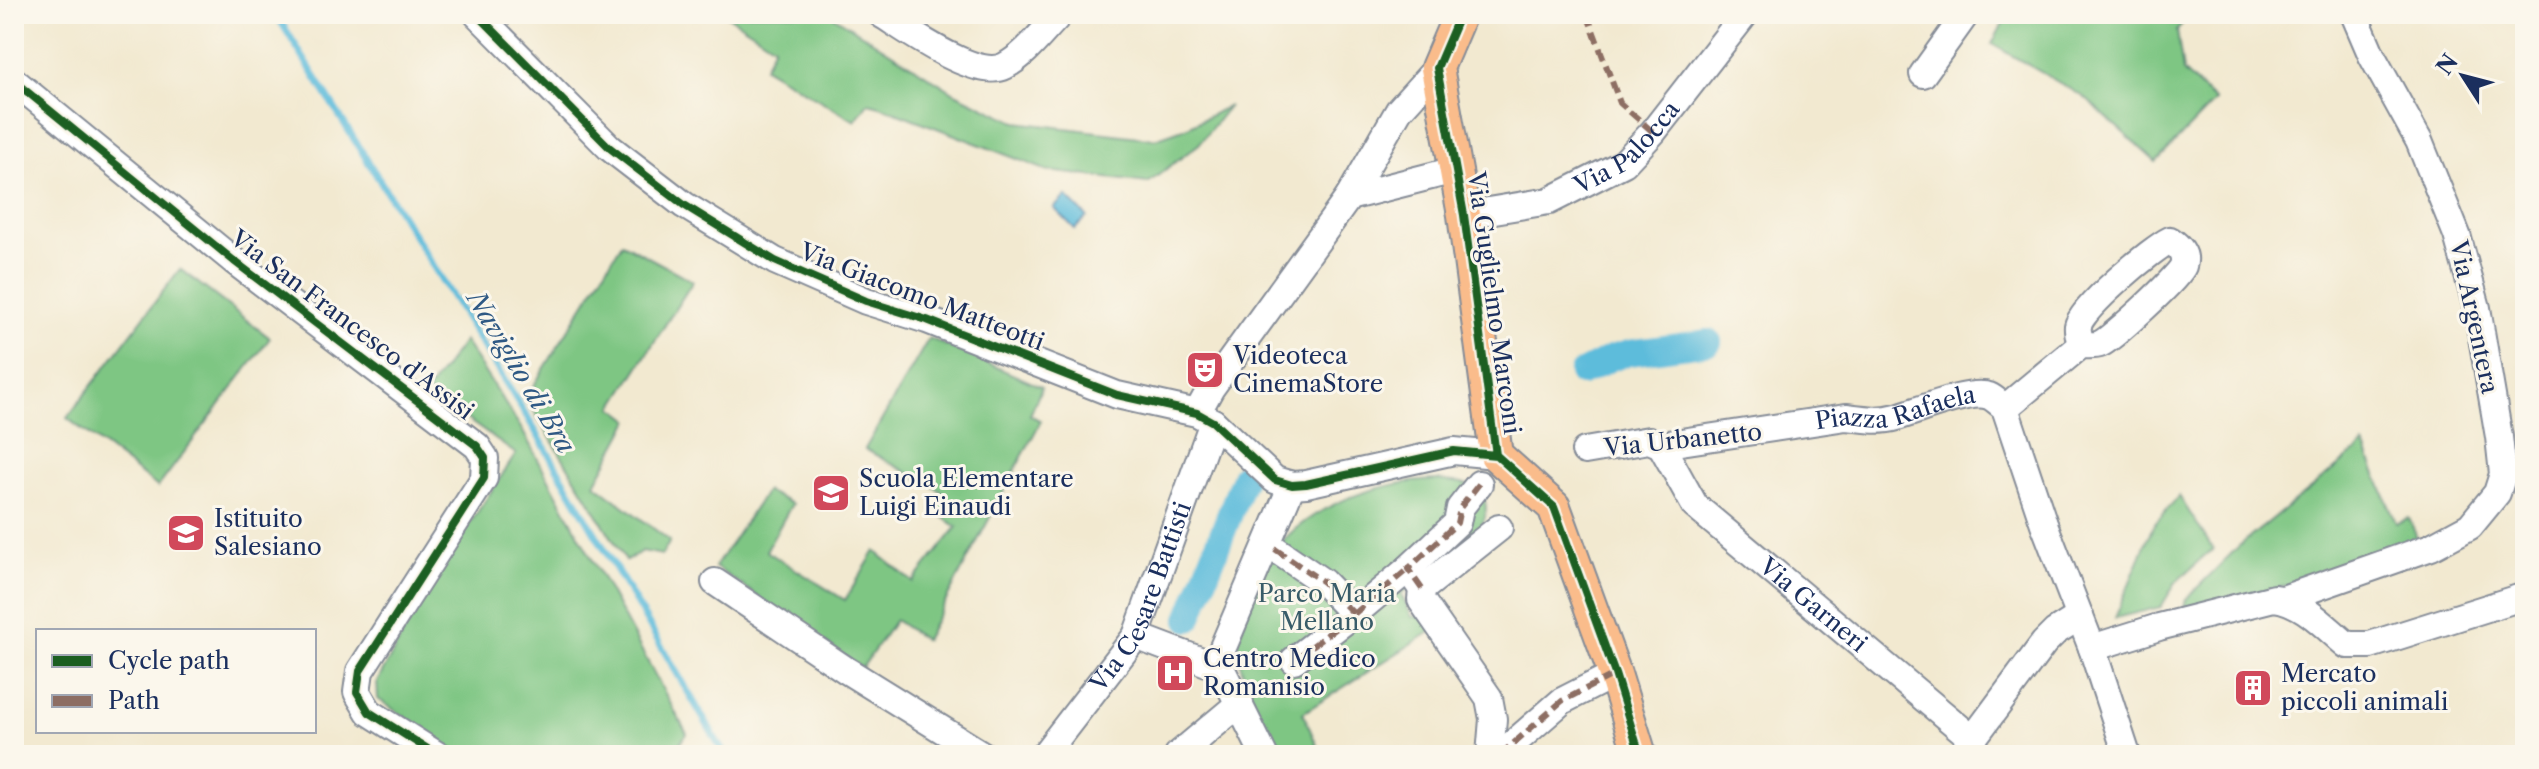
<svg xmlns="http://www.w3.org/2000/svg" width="2539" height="769" font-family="'Libre Caslon Text',serif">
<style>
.green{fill:#7ec683;stroke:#4c7a70;stroke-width:2}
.water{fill:#5dbcdb;stroke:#3c769c;stroke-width:2}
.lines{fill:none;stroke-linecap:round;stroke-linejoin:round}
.stream{stroke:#5dbcdb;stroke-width:7}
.canal{stroke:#5dbcdb;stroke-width:26}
.minor-casing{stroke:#868c97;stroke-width:30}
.major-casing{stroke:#868c97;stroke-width:36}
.minor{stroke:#fff;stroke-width:26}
.major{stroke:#fabc8b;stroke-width:32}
.quiet{stroke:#8d6e63;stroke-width:6;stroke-dasharray:12 6;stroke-linecap:butt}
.cycleway-casing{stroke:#fbf7ec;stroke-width:13}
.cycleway{stroke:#1b5e20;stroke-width:8}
.labels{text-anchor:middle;stroke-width:6;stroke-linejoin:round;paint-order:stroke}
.street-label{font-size:24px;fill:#1b2f5e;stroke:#fbf7ec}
.poi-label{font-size:24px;fill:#1b2f5e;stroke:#fbf7ec;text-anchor:start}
.park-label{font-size:24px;fill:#395c69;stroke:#fbf7ec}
.water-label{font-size:26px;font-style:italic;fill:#2f5984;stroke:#fbf7ec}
</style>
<rect width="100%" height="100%" fill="#fbf7ec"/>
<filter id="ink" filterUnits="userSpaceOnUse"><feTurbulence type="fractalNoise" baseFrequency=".0125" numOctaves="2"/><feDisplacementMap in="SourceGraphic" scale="16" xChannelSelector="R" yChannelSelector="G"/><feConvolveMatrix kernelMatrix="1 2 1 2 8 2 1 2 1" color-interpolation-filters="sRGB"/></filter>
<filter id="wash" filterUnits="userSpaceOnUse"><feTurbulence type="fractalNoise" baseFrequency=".006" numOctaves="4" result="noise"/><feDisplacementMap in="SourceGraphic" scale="32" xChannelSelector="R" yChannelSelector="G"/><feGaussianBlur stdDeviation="1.8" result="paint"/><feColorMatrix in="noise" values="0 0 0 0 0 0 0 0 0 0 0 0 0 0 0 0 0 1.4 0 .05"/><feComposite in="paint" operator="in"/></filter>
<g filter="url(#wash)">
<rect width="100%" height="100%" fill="#f2e9d0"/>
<path class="green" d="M725,14H830L955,93L1016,122L1155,139L1186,128L1229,106L1199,144L1148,183L1048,171L880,106L868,103L855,121L764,67L774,46Z
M2008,14H2184L2186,18L2177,31L2183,71L2215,101L2156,162L2084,97L1992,44Z
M622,243L693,281L613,407L630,420L595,484L670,541L662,555L642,551L626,561L526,398Z
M180,269L270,338L158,487L67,418Z
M929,338L1042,387L1030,415L1041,421L925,640L895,620L862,668L715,567L766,491L792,504L766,551L845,600L875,551L913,582L957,527L932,509L943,492L865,449Z
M464,341L521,428L687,734L670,755H461L378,699L377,682L433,579L516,454L427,391Z
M2364,445L2396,523L2409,518L2417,538L2295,584L2184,608L2186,599L2239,546Z
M1437,480L1462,483L1482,490C1485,500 1488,510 1484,520C1477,541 1420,581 1401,594L1412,617L1424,615L1435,629L1303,713L1321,755H1279C1265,722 1240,684 1238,647C1238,634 1246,618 1249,606C1253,593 1256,576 1263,565C1300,508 1372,482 1437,480Z
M2179,496L2213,549L2176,582L2161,607L2115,618L2153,526Z"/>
<path class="water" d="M1066,196L1087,217L1075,229L1054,208Z"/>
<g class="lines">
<path class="stream" d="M276,14L526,415L725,755"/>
<path class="canal" d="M1582,373L1611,358L1629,353L1709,342
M1189,619L1245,475"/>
</g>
</g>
<g filter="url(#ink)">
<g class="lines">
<g class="minor-casing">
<g id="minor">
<path d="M477,14L610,148L684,205L775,261L866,301L927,320L1117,395L1197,413L1213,422L1275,480L1292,485L1306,484L1454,451L1496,455"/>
<path d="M881,14C907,30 976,81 1005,66C1026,55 1043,31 1060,14"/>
<path d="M1923,74L1966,14"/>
<path d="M14,81L234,261L477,446L485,458L484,478L360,671L357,692L369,712L437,755"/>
<path d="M1349,197L1399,110L1437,68"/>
<path id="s1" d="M1464,215L1549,201L1624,163L1653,132L1745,14"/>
<path d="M2005,408L2081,345C2080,340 2077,331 2078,326C2081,308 2153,248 2170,240C2179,246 2187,254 2183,266C2179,277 2112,339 2100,344C2095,346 2086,345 2081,345"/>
<path d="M1197,413L1211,388L1349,197L1455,170"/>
<path id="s2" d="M1661,445L1695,506L1962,730L1972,740L1978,755"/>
<path id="s3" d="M1585,451L1649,440L1661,445L1846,417C1863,419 1880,422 1897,417C1918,411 1969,389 1989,396C1994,398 2000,404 2005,408L2044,524L2092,648L2127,755"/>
<path d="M1275,549L1323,582L1354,614L1294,660"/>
<path d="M715,582L846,670L983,755"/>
<path d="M1422,589L1408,569L1457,523L1460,508L1479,484"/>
<path d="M2283,599L2431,547L2470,526L2497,493L2503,474L2499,437L2477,308L2457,235L2419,141L2372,56L2354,14"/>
<path d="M1354,614L1408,569"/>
<path d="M1136,636L1215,666L1224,674L1264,755"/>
<path d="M2092,648L2159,627L2274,598C2303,601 2326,628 2347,645H2370L2525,596"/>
<path d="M1215,666L1292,485"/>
<path d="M1972,740L2044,643L2055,632L2080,616"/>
<path id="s4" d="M1044,755L1136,636L1213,422"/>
<path d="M1178,755L1240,703"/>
<path d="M1490,755L1493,719L1489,698L1421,600L1422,589L1499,528"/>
<path d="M1500,755L1562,701L1615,674"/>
</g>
</g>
<g class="major-casing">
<path id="major" d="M1460,14L1437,68L1464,215L1496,455L1554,507L1615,674L1640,755"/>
</g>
<use href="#minor" class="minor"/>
<use href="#major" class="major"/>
<path class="quiet" d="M1587,14L1620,103L1653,132
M1275,549L1323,582L1354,614L1294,660
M1422,589L1408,569L1457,523L1460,508L1479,484
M1354,614L1408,569
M1500,755L1562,701L1615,674"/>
<g class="cycleway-casing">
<path id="cycleway" d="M477,14L610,148L684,205L775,261L866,301L927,320L1117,395L1197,413L1213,422L1275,480L1292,485L1306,484L1454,451L1496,455
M1460,14L1437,68L1464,215L1496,455L1554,507L1615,674L1640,755
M14,81L234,261L477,446L485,458L484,478L360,671L357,692L369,712L437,755"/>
</g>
<use href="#cycleway" class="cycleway"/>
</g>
</g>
<defs>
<g id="theatre-square" transform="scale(2)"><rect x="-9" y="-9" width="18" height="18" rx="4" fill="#d1495b" stroke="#fbf7ec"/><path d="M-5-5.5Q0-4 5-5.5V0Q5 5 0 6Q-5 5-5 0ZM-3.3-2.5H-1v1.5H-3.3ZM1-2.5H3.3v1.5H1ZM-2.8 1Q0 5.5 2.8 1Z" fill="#fff"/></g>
<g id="school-square" transform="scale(2)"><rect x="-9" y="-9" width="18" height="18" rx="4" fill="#d1495b" stroke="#fbf7ec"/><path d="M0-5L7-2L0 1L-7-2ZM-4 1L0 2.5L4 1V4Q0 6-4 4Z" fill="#fff"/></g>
<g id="hospital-square" transform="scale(2)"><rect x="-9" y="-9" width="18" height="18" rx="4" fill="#d1495b" stroke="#fbf7ec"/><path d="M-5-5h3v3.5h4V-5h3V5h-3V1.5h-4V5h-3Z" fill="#fff"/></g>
<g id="building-square" transform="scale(2)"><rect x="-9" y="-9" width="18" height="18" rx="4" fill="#d1495b" stroke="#fbf7ec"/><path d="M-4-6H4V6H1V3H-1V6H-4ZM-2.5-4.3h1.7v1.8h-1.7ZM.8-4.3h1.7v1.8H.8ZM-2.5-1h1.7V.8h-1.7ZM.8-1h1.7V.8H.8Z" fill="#fff"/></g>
</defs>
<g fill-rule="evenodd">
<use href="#theatre-square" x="1205" y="370"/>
<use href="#school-square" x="831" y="493"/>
<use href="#school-square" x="186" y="533"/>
<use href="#hospital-square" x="1175" y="673"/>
<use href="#building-square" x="2253" y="688"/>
</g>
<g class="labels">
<g class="street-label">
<text dy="8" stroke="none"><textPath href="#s1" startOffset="182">Via Palocca</textPath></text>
<text transform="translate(922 297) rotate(21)" y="8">Via Giacomo Matteotti</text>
<text transform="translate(1494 303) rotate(82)" y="8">Via Guglielmo Marconi</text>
<text transform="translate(2474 317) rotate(78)" y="8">Via Argentera</text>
<text transform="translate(352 325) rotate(37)" y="8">Via San Francesco d'Assisi</text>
<text dy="8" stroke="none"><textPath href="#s3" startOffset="316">Piazza Rafaela</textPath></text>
<text transform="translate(1683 440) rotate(-6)" y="8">Via Urbanetto</text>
<text dy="8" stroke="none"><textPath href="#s4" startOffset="188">Via Cesare Battisti</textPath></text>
<text dy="8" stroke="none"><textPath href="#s2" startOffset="224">Via Garneri</textPath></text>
</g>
<g class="poi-label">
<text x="1233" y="364">Videoteca<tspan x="1233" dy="28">CinemaStore</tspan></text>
<text x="859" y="487">Scuola Elementare<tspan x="859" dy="28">Luigi Einaudi</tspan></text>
<text x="214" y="527">Istituito<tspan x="214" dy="28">Salesiano</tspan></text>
<text x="1203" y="667">Centro Medico<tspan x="1203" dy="28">Romanisio</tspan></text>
<text x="2281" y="682">Mercato<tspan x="2281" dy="28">piccoli animali</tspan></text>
</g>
<g class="park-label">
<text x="1327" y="602">Parco Maria<tspan x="1327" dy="28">Mellano</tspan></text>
</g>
<g class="water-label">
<text transform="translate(521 372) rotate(59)" y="9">Naviglio di Bra</text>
</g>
</g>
<rect width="2539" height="769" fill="none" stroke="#fbf7ec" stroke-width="48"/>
<rect x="36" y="629" width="280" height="104" fill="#fbf7ec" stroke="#a1a7b3" stroke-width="2"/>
<rect x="52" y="655" width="40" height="12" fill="#1b5e20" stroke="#a1a7b3" stroke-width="2"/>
<text x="108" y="669" font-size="24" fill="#1b2f5e">Cycle path</text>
<rect x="52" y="695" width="40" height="12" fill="#8d6e63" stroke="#a1a7b3" stroke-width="2"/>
<text x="108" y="709" font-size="24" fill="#1b2f5e">Path</text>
<g transform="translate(2463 76) rotate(306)" stroke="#fbf7ec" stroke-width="6" paint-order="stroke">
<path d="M0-6L14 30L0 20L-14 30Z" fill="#1b2f5e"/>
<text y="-12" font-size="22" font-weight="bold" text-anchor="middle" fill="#1b2f5e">N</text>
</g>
</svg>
